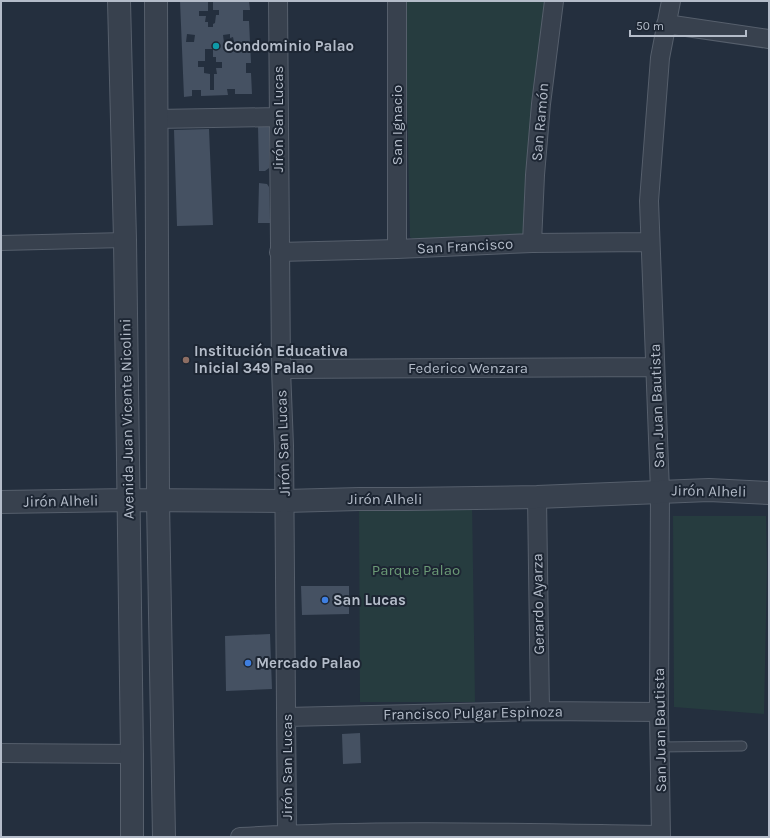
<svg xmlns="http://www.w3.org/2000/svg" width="770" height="838" font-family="Karla,sans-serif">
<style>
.green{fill:#263c3f}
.building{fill:#455162;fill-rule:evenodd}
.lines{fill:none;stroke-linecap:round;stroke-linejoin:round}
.service-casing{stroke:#565f6c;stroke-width:11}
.pedestrian-casing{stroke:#565f6c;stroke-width:16}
.minor-casing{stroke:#565f6c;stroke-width:20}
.tertiary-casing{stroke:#565f6c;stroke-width:24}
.service{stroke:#38414e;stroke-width:9}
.pedestrian{stroke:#38414e;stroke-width:14}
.minor{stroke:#38414e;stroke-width:18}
.tertiary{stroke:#38414e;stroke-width:22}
.culture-dot{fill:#0f9aa8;stroke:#1d2633;stroke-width:1.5}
.education-dot{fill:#8d6e63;stroke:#1d2633;stroke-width:1.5}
.shop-dot{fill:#3f7fe0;stroke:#1d2633;stroke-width:1.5}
.labels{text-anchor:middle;stroke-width:4;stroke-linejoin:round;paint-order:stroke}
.poi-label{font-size:15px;font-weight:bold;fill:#b4bcc9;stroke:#1d2633;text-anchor:start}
.street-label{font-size:15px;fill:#b4bcc9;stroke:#1d2633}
.park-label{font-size:15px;fill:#6b9a76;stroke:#1d2633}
</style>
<rect width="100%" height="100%" fill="#242f3e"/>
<path class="green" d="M405,1H546L532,102L525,237L414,240L410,237Z
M472,502L475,702H360L359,505Z
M673,516H766L767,567L764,714L674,707Z"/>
<path class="building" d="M180,1H208V11H199V16H206L205,22H208V27H213V24L215,23L216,15H219V10H213V1H249L250,10H243V21H249L251,63H246V73H251L252,94H235V89H227L228,95L201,96V90H192V96L184,97ZM187,34L195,35L194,42H186ZM230,34V38L233,37L234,42L224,43L223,35ZM205,49H213V57H216V62H222V68H216L217,74H214V90H210V74L204,73V67H198V61H205Z
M258,126H269V168L265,171H259Z
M209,129L213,225L177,226L174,130Z
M259,183L267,184L269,187L270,223H258Z
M301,586H349V614L302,615Z
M270,634L272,689L226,691L225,636Z
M360,733L361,763L343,764L342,734Z"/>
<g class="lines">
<g class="service-casing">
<path id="service" d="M659,747L742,746"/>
</g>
<g class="pedestrian-casing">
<path id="pedestrian" d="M1,243L125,240"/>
</g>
<g class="minor-casing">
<path id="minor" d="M278,1L281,369L284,446L287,837
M397,1V249
M666,24L769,39
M156,119L278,117
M532,243L535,175L541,104L554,1
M279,252L397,249L532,243L650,242
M281,369L655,367
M537,497L540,711
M286,717L540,711L659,712
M1,753L132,754
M240,837C380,829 521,833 661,835
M661,837L659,712L660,491L649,201L660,58L671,1"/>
</g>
<g class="tertiary-casing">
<path id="tertiary" d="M119,1L125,240L132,754V837
M156,1L158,501L164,837
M1,502L128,500L285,501L359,499H407L537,497L709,490L769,493"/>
</g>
<use href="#service" class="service"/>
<use href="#pedestrian" class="pedestrian"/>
<use href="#minor" class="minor"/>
<use href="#tertiary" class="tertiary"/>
</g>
<circle class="culture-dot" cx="216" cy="46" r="4"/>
<circle class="education-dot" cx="186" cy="360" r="4"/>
<g class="shop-dot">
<circle cx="325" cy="600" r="4"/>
<circle cx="248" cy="663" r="4"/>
</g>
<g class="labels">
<g class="poi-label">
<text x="224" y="51">Condominio Palao</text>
<text x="194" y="356">Institución Educativa<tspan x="194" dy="17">Inicial 349 Palao</tspan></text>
<text x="333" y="605">San Lucas</text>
<text x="256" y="668">Mercado Palao</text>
</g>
<g class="street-label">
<text transform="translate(278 119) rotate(-90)" y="5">Jirón San Lucas</text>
<text transform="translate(540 122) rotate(-85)" y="5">San Ramón</text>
<text transform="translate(397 125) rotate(-90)" y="5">San Ignacio</text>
<text transform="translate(465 246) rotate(-3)" y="5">San Francisco</text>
<text x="468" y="373">Federico Wenzara</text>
<text transform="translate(657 406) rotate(-92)" y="5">San Juan Bautista</text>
<text transform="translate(127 419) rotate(-91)" y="5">Avenida Juan Vicente Nicolini</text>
<text transform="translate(283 443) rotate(-92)" y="5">Jirón San Lucas</text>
<text transform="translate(709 491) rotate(1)" y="5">Jirón Alheli</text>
<text x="385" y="504">Jirón Alheli</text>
<text transform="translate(61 501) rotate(-1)" y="5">Jirón Alheli</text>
<text transform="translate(538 604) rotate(-91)" y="5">Gerardo Ayarza</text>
<text transform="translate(473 713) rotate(-1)" y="5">Francisco Pulgar Espinoza</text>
<text transform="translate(660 730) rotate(-91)" y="5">San Juan Bautista</text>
<text transform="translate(287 767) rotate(-90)" y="5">Jirón San Lucas</text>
</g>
<g class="park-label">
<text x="416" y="575">Parque Palao</text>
</g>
</g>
<rect width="770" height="838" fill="none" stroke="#b4bcc9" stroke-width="4"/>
<path d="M630 30v6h116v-6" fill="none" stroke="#b4bcc9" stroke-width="2"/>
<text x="636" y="30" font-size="12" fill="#b4bcc9" stroke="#1d2633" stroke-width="3" paint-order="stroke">50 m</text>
</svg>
